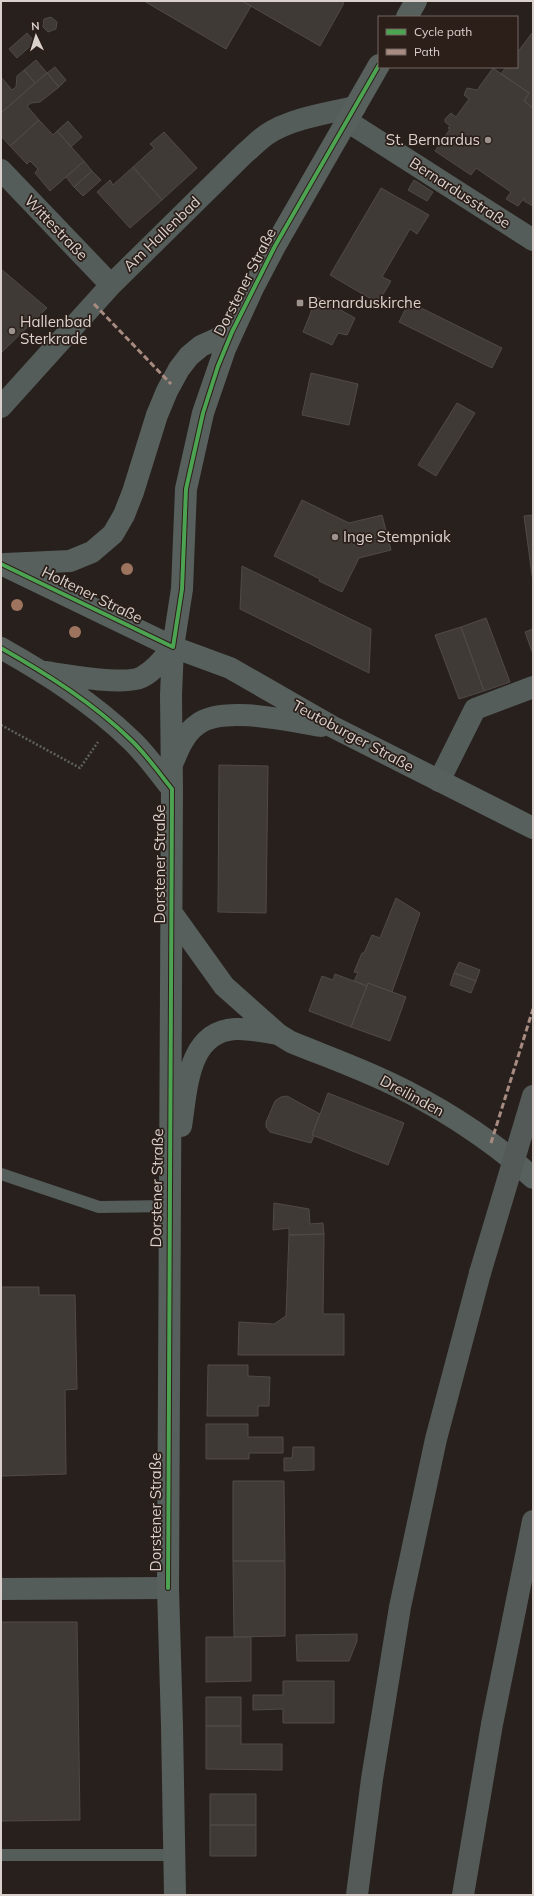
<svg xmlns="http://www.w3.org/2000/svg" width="534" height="1896" font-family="Mulish,sans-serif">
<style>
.building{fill:#403a37;stroke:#504a47}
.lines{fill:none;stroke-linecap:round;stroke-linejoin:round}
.path{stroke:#5e615e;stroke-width:2.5;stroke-dasharray:2 2;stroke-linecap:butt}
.lane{stroke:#555d5b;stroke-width:12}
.street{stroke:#555d5b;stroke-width:22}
.secondary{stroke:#57605d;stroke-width:22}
.highway{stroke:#535a57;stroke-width:22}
.highway-bridge{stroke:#535a57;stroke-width:22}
.quiet{stroke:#a88b81;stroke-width:3;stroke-dasharray:6 3;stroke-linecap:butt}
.cycleway-casing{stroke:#2c1f19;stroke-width:6}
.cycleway{stroke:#4ca352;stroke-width:4}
.tree{fill:#9e745e}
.poi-dot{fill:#9c938f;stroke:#2c1f19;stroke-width:1.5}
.labels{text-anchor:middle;stroke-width:3.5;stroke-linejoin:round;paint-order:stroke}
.poi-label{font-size:15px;fill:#dad1cd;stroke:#2c1f19;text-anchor:start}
.street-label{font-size:15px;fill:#dad1cd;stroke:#2c1f19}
</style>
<rect width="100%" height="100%" fill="#28201d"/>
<path class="building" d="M144,1H242L251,6L226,49Z
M242,1H341L344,3L320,46Z
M51,17L57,22L56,29L48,32L43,27L44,19Z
M27,33L35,42L17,58L9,49Z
M532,33H533V108L524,101L529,93L501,74L506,67H517V53Z
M36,60L47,73L35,83L24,70Z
M55,67L66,80L59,87L47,73Z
M493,68L529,93L524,101L533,108V206L524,201V198L518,206L506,199L511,192L476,168L471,175L435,151L450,129L448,128L450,126L445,122V119L451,113L456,117L469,99L464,95L467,88L477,90Z
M24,70L35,83L1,113V77L12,90L16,87L17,76Z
M47,73L59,87L40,102L31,103L27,106L39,120L10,146L1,136V113Z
M39,120L53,135L57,131L84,161L50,191L35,173L38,169L30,161L27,164L10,146Z
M68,121L82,137L71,147L57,131Z
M164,132L197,168L162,200L133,167L154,148L150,144Z
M84,161L92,171L74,187L66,177Z
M133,167L162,200L130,228L97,192L110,180L113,185Z
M92,171L101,180L83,196L74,187Z
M414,180L433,192L427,201L408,190Z
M381,188L429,215L417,234L410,229L382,277L391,281L378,303L330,275Z
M1,269L47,308L1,353Z
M317,297L355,318L347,335L338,333L332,345L303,332Z
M409,302L502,348L492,368L399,322Z
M311,373L358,384L349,425L302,415Z
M457,403L475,413L436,476L418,465Z
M302,500L349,523L382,515L391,550L359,558L342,592L319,581L320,579L274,556Z
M533,515V582L524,516Z
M242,566L371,629L369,673L240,609Z
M486,618L510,682L484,691L461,627Z
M461,627L484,691L459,699L435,635Z
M533,629V654L525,632Z
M219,765L268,766L266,913L218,912Z
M396,898L420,913L392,992L368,983L367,986L354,981L358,973L354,972L362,953H364L372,935L380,938Z
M459,962L480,970L476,981L454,973Z
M454,973L476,981L471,993L450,985Z
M335,974L367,986L351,1027L309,1011L322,976L333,980Z
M368,983L406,997L390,1041L351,1027Z
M328,1093L404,1123L388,1165L312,1135Z
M287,1096L320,1114L312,1135L314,1136L311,1143L270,1132L266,1127V1122L275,1101L281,1097Z
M274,1203L309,1209L310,1224L323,1223L324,1234L289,1235V1228L273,1230Z
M324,1234L323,1314H344V1355H238L239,1322L274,1324L286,1316L289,1235Z
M1,1287H39V1295H75L77,1389L65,1390L66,1474L1,1476Z
M208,1365H248V1376L270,1377L269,1406H258V1416H207Z
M206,1424H248V1437H283V1453H249V1459H206Z
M293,1447H314V1470L284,1471V1458H292Z
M233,1481H284L285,1561H233Z
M233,1561H285V1636L234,1637Z
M1,1622H77L80,1820L1,1821Z
M357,1634V1641L349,1661H297L296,1635Z
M206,1637H251V1681L206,1682Z
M283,1681H334V1723H283V1709L253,1710V1695H283Z
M206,1697H241V1726H206Z
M206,1726H241V1744H282V1770L206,1769Z
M210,1794H256V1825H210Z
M210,1825H256V1856H210Z"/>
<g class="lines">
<path class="path" d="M1,725L80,768L98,742"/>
<path class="lane" d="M1,1174L99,1207L169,1206
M1,1855H174"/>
<path class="street" d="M347,121L533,240
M1,170L111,285
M1,407L111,285L244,154C251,148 258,141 266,135C289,119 327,113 355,107
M439,781L475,709L533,687
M1,1589L168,1588"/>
<path class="secondary" d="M407,17L416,1
M1,564L173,647L230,668L333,727L533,828
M5,564L70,561L92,552L113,534L124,515L133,492L157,415L167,391L179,369L189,356L201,346L232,332
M1,648C47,674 93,703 131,740C146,754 159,773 172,789
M45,672C66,675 126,686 142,677C155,670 163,659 173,647
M173,762C179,747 185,733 198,724C223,705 291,721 321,726
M171,912L224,986L278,1034L291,1042C330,1058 371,1072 408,1092C451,1114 498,1145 533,1178
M181,1126C187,1090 187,1032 235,1029C250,1028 264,1032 278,1034
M175,1895L172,1726L168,1588L172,789L171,695L173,647L182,589L186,489L203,413L225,349L253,288L275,246L379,65"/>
<path class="highway" d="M357,1895L372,1779L400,1607L436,1439L480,1273
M463,1895L492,1724L533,1521"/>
<path class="highway-bridge" d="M480,1273L533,1096"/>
<path class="quiet" d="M94,304L171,384
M491,1143L533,1009"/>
<g class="cycleway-casing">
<path id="cycleway" d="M1,564L173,647L182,589L186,489L203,413L218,366L232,332L275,246L379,65
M1,648C47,674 93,703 131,740C146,754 159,773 172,789L168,1588"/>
</g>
<use href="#cycleway" class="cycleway"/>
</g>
<g class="tree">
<circle cx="127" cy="569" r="6"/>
<circle cx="17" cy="605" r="6"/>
<circle cx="75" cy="632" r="6"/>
</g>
<g class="poi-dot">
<circle cx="488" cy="140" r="4"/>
<rect x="296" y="299" width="8" height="8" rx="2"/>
<circle cx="12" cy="331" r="4"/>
<circle cx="335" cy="537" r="4"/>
</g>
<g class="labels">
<g class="poi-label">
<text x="480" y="145" text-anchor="end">St. Bernardus</text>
<text x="308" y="308">Bernarduskirche</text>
<text x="20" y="327">Hallenbad<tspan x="20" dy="17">Sterkrade</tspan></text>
<text x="343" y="542">Inge Stempniak</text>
</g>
<g class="street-label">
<text transform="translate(460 193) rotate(33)" y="5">Bernardusstraße</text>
<text transform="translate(56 228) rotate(46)" y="5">Wittestraße</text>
<text transform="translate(162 234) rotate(-44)" y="5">Am Hallenbad</text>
<text transform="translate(245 282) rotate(-63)" y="5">Dorstener Straße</text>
<text transform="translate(92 595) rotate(26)" y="5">Holtener Straße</text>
<text transform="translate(353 736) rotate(28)" y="5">Teutoburger Straße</text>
<text transform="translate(160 864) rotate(-90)" y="5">Dorstener Straße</text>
<text transform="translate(412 1096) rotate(28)" y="5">Dreilinden</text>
<text transform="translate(157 1188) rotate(-89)" y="5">Dorstener Straße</text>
<text transform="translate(156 1512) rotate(-90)" y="5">Dorstener Straße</text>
</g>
</g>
<rect width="534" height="1896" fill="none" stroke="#dad1cd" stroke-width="4"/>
<rect x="378" y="16" width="140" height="52" fill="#2c1f19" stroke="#726661"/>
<rect x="386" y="29" width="20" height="6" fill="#4ca352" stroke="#726661"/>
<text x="414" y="36" font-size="12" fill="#dad1cd">Cycle path</text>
<rect x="386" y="49" width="20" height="6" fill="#a88b81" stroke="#726661"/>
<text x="414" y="56" font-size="12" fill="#dad1cd">Path</text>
<g transform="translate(36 36) rotate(356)" stroke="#2c1f19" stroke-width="3" paint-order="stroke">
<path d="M0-3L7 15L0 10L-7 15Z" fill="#dad1cd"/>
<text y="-6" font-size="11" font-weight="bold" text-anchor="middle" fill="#dad1cd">N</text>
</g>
</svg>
